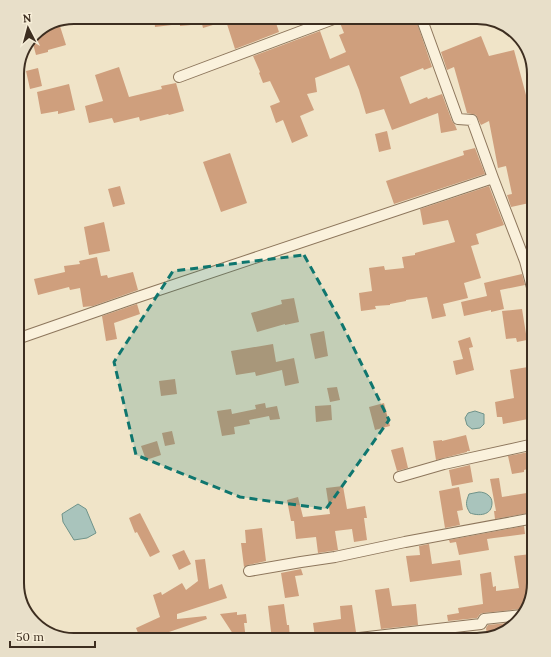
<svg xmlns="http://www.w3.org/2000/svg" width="551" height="657" font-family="Lora,serif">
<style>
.water{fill:#a9c4bc;stroke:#6f938a}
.building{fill:#cf9f7d}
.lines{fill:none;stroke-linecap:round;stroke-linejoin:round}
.street-casing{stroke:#8d765c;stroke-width:12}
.street{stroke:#faf1dc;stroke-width:10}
.marked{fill:#0f766e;fill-opacity:0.2;stroke:#0f766e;stroke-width:3;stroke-dasharray:8 5;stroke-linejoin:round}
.rim{fill:none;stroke:#3d2e20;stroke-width:2}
</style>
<rect width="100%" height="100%" fill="#f0e4c8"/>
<path class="water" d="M475,411L484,414V424L480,428L472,429L467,425L465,418L468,413Z
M479,492C482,492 486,493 488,495C491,497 492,500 492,503C492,516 478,516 470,513C465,505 466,502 469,494Z
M78,504L86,509L96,533L87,538L74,540L63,522L62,514Z"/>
<path class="building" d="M154,17H274L279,32L235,49L226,21L203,28L202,24L180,26V24L155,27Z
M298,17H314L315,19L300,25Z
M345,17H415L432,67L424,70L423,68L400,77L410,104L427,97L428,99L442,94L452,121L455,125L457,130L441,133L438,113L392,130L384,109L366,114L359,90L349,65L315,78L317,92L307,94L314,110L300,116L308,136L292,143L283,120L276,123L270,106L280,102L270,81L263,83L259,73L260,72L253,56L320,31L330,59L346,52L339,35L344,33L340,23L344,21Z
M59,23L66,45L48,50V52L36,55L32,40L36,31Z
M481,36L489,56L514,50L526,95L534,119V202L511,207L507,195L512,194L506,166L498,168L489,121L481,125L476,115L472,114L467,113L454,67L447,70L441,52Z
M119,67L129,97L162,89L161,86L176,83L184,111L169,115L168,114L140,121L139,117L114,123L112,118L89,123L85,106L103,101L95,75Z
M38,68L42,86L30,89L26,71Z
M69,84L75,110L58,114V111L41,114L37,92Z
M387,131L391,149L379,152L375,134Z
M475,148L485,174L394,204L386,181L464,155L463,151Z
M230,153L247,203L221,212L203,162Z
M120,186L125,204L113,207L108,189Z
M489,186L504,225L476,234L479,244L471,246L481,278L464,283L468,298L443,304L446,316L432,319L427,297L406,300V301L390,304V305L375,306L376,309L361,311L359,293L372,291L369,268L384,266L385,270L404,268L402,257L415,255V253L455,242L448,220L423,225L420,209Z
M104,222L110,251L89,255L84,227Z
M97,257L101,276L107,275L108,278L133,272L138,290L93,306L83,307L80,288L70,290L69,287L38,295L34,279L65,272L64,266L80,264L79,261Z
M522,274L525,285L500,290L504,309L491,312V310L464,316L461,302L487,296L484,283Z
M294,298L299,322L285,325V324L257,332L251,313L282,304L281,300Z
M137,304L140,314L114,323L117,339L106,341L102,316Z
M522,309L527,340L517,342L516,338L506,339L502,311Z
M324,331L328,356L315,359L310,334Z
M470,337L473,347L469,348L474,370L456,375L453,361L463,359L458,341Z
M273,344L276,362L294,358L299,383L285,386L282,370L256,376L255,372L236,375L231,351Z
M534,366V399L530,400L533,418L503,424L502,417H497L495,402L514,398L510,370Z
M175,379L177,394L161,396L159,381Z
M337,387L340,400L330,402L327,388Z
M265,403L266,408L277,406L280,419L270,420L269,416L249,420L250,424L234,427L235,434L222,436L217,411L231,409L232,414L256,409L255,405Z
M384,403L390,426L375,430L369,407Z
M331,405L332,420L316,422L315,406Z
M172,431L175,444L165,446L162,433Z
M466,435L470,451H467V452L436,460L433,441L442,440V441Z
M157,441L161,455L146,460L141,446Z
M403,447L408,468L397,471L391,450Z
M534,451V467L524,470V472L512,474L508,456Z
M470,465L473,482L452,486L449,470Z
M499,478L502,497L533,492L534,512L495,519L494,511H496L490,479Z
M343,486L347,509L365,506L367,518H364L367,540L354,542L352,529L335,531L338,550L318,553L316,537L296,539L294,521H291L287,500L298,497L303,517L330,514L326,488Z
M459,487L463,510L457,511L460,525L445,528L439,491Z
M140,513L160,552L150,557L137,532L135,533L129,518Z
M524,526L525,534L494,538L487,539L489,550L459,555L456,542L450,543L449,540Z
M262,528L266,561L248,565L244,567L241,543H246L245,530Z
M429,544L432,564L460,560L462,575L410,582L406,556L420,555L419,546Z
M184,550L191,564L179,570L172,555Z
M531,554L532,565H534V583L528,608L526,610L521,609L483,613L480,614L477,618L448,621L447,615L459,613L458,608L483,604L480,574L491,572L493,587L496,586V591L519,588L514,556Z
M205,559L209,589L222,584L227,598L177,614V619L206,616L207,619L169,632L172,640H162L161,634L149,640H141L136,628L160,617L153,595L161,592L162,595L182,583L186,590L198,581L195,560Z
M301,569L303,575L295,576L299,596L285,598L281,573Z
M389,588L392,606L416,604L418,625L381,629L375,590Z
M284,604L287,625H289L290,640H272L268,606Z
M352,605L356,632L341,634L337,636L315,638L313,623L341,619L340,606Z
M237,612V615L246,614L247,623H244L246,640H237L220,614Z
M516,622L509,630L487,637L486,628L488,625Z
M434,636V639L404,640V639Z"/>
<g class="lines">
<g class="street-casing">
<path id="street" d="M421,17L458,119L472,120L493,178L525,261L534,295
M179,77L339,17
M17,339L132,299L493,178
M399,477L444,464L534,444
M249,571L301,562L335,557L405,542L534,518
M342,640L481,624L484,619L522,615"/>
</g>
<use href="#street" class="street"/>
</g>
<path class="marked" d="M304,255L339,318L389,420L326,509L240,497L136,455L114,362L173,271Z"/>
<path d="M0 0H551V657H0ZM74 24H477A50 50 0 0 1 527 74V583A50 50 0 0 1 477 633H74A50 50 0 0 1 24 583V74A50 50 0 0 1 74 24Z" fill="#e8dfc9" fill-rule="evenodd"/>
<path class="rim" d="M74 24H477A50 50 0 0 1 527 74V583A50 50 0 0 1 477 633H74A50 50 0 0 1 24 583V74A50 50 0 0 1 74 24Z"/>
<g transform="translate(28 28) rotate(354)" stroke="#f7eed8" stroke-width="3" paint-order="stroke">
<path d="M0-3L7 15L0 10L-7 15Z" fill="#3d2e20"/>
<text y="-6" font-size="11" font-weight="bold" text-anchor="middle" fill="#3d2e20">N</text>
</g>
<path d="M10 641v6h85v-6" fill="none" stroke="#3d2e20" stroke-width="2"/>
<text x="16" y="641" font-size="12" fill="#3d2e20" stroke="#f7eed8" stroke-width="3" paint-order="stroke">50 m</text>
</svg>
